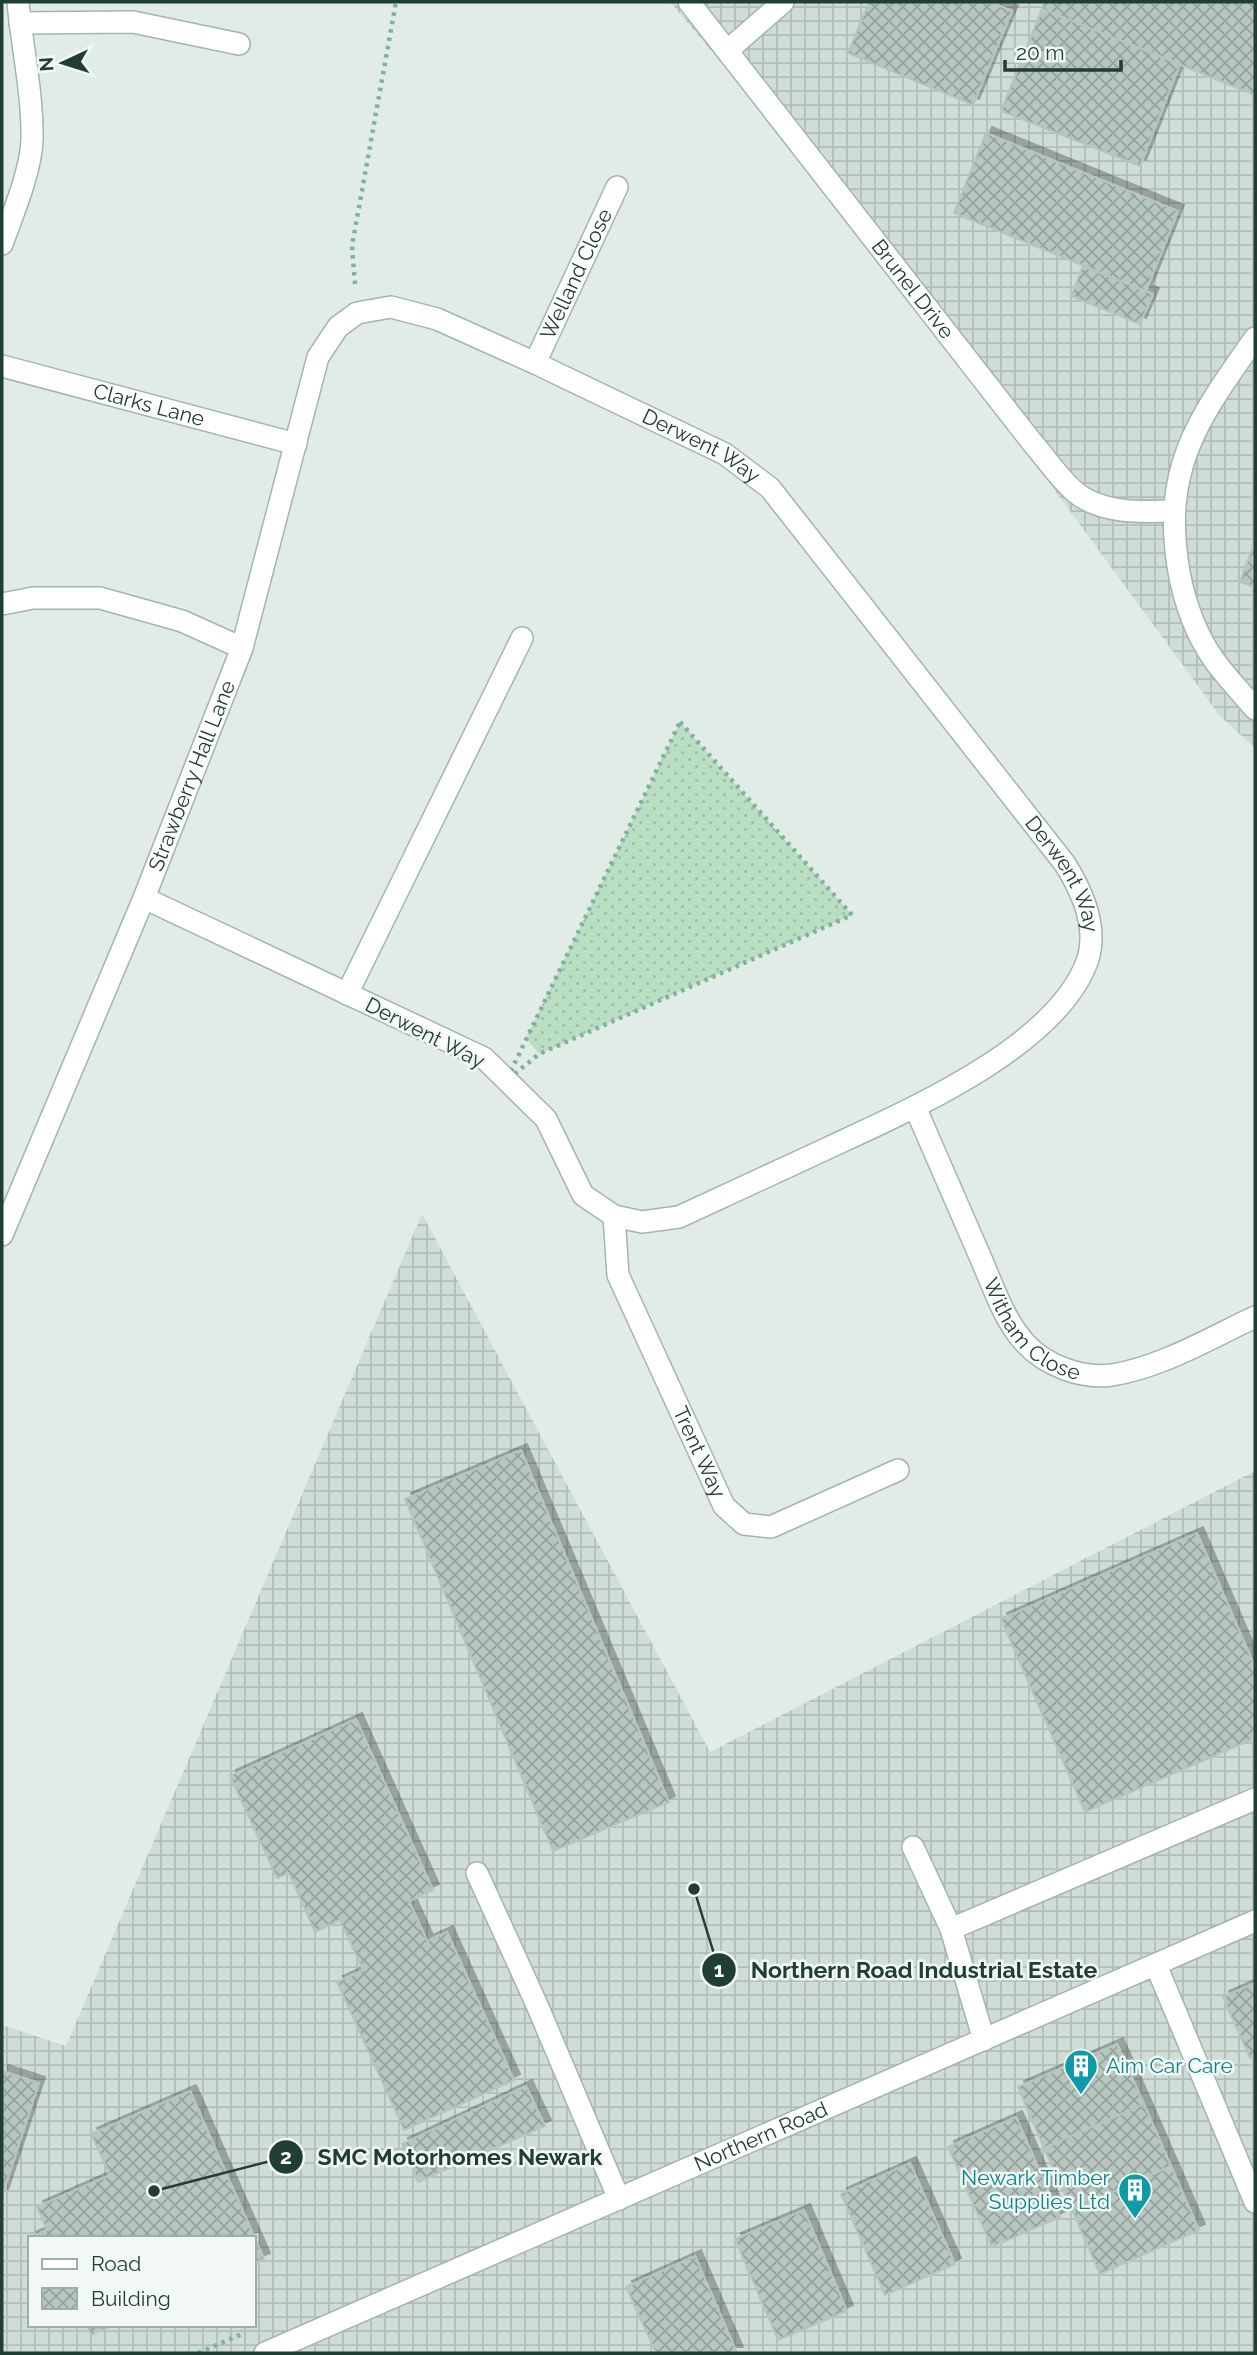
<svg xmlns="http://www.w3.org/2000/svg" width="1257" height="2355" font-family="Raleway,sans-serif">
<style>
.industrial{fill:url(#industrial-grid);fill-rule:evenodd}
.grass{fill:url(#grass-dots)}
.building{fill:url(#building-cross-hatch);stroke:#b4c6be;stroke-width:2;filter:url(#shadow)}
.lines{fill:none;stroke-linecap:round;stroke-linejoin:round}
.service-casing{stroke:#a4b4ae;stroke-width:24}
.minor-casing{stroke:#a4b4ae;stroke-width:24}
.tertiary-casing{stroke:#a4b4ae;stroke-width:24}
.path{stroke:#81b19f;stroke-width:4.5;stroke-dasharray:3.5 5;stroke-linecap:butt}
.service{stroke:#fff;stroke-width:21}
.minor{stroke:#fff;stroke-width:21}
.tertiary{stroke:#fff;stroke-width:21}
.labels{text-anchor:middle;stroke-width:5;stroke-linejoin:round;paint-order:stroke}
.street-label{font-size:21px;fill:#213e35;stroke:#f2f9f5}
.culture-label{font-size:21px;fill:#0d838f;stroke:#f2f9f5;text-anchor:start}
.leader{fill:none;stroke:#213e35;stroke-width:2.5}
.callout-dot{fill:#213e35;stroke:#f2f9f5;stroke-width:2.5}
.mark-label{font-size:21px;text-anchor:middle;font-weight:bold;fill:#fff}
.callout-label{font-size:23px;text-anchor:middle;font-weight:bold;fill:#213e35;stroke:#f2f9f5;stroke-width:5;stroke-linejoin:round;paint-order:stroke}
</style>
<defs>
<pattern id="industrial-grid" width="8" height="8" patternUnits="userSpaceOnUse" patternTransform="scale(1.75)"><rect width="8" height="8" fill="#d0dcd6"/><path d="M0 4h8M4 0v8" fill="none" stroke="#b2beb8"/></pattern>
<pattern id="grass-dots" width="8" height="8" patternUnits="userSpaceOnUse" patternTransform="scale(1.75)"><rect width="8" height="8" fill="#badec2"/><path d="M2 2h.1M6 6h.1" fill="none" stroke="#a0c0a7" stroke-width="1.8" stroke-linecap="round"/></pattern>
<pattern id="building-cross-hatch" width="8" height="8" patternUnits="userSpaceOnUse" patternTransform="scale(1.75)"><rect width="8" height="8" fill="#b7c7c0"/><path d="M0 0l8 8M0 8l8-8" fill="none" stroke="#94a39d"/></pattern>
<filter id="shadow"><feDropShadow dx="6" dy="-6" stdDeviation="0" flood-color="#0004"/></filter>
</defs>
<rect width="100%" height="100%" fill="#e1ece7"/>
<path class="industrial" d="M670,2H1255V748L1220,716L876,246Z
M422,1214L710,1752L1255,1471V2353H2V2025L66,2046ZM30,2238H254V2325H30Z"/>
<path class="grass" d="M680,722L852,915L539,1054L526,1038Z"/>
<path class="building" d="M869,2H990L1012,11L973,105L848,53Z
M1044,2H1255V95L1042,9Z
M1042,9L1180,64L1140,166L1001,111Z
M986,133L1178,211L1146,291L954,213Z
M1083,266L1153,294L1140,324L1071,296Z
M1255,541V587L1240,582Z
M521,1450L669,1802L553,1851L405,1499Z
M1197,1533L1255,1667V1738L1085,1812L1001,1619Z
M356,1719L433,1890L409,1901L427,1941L447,1932L514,2080L404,2130L337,1982L363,1970L340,1920L315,1932L289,1873L277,1878L230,1776Z
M1255,1983V2056L1250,2058L1223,1997Z
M1117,2044L1144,2104L1044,2148L1018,2087Z
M2,2071L39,2083L2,2196Z
M526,2086L545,2126L418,2182L402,2144Z
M190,2091L264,2259L254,2263V2238H30L47,2230L37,2207L110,2175L91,2134Z
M1144,2104L1171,2166L1072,2210L1044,2148Z
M1016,2117L1060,2217L992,2247L948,2147Z
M910,2163L955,2264L885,2295L841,2194Z
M1171,2166L1199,2230L1100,2274L1072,2210Z
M804,2210L847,2311L778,2340L735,2239Z
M695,2256L737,2353H656L626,2287Z
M87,2325H113L91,2335Z"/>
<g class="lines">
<g class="service-casing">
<path id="service" d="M2,604L33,598H100L182,621L242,648
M913,1847L951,1929
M477,1873L537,2005L619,2199
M1156,1965L1255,2202
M984,2040L951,1929L1255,1799"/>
</g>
<g class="minor-casing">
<g id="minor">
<path id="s1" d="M689,2L1031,441C1045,457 1058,477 1074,491C1100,514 1141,512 1174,511"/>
<path d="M20,23L133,22L239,44"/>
<path d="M727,51L783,2"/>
<path d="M2,244C13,213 30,174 32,141C33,94 22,48 18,2"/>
<path d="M1255,338C1198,419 1161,468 1179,572C1185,604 1195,633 1214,660C1226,677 1242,693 1255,709"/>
<path id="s2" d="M535,363L617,187"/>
<path id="s3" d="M2,366L296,444"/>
<path d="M347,994L522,638"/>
<path id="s4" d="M915,1107C936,1156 958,1205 979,1254C992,1283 1003,1319 1025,1343C1046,1366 1082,1379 1112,1375C1162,1367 1210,1338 1255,1317"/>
<path id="s5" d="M614,1216L618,1275L724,1506L744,1524L771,1527L898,1470"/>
<path id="s6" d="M2,1235L144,898L242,648L318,357L338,327L357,313L391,307L437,319L535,363L725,454L770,488L1065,864C1082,891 1098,926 1088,959C1058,1047 907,1111 828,1148C778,1171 728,1194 679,1217L642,1222L614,1216L583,1195L546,1119L484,1058L144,898"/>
</g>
</g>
<g class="tertiary-casing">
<g id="tertiary">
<path id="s7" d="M265,2353L1255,1921"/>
</g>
</g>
<path class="path" d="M355,284L352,246L396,2
M680,722L852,915L539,1054L506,1081Z
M198,2353L242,2334"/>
<use href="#service" class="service"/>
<use href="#minor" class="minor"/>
<use href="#tertiary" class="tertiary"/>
</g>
<defs>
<g id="building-pin" transform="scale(1.75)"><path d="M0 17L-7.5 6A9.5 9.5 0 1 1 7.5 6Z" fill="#0f9aa8" stroke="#f2f9f5"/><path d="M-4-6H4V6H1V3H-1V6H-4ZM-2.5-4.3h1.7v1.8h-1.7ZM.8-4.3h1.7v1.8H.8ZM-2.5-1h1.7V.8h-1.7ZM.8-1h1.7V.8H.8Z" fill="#fff"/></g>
</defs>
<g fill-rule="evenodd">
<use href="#building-pin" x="1081" y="2066"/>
<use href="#building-pin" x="1135" y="2190"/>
</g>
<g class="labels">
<g class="street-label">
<text dy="7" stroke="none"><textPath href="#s2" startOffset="98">Welland Close</textPath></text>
<text dy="7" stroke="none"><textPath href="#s1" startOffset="364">Brunel Drive</textPath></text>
<text dy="7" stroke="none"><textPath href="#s3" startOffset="152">Clarks Lane</textPath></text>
<text dy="7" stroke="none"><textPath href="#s6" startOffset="1370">Derwent Way</textPath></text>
<text dy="7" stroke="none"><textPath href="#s6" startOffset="497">Strawberry Hall Lane</textPath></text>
<text dy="7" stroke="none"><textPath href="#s6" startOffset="1937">Derwent Way</textPath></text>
<text transform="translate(425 1033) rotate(27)" y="7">Derwent Way</text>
<text dy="7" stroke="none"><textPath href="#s4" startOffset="256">Witham Close</textPath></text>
<text dy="7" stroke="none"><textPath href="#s5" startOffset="254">Trent Way</textPath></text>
<text dy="7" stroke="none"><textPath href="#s7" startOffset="541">Northern Road</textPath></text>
</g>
<g class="culture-label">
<text x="1106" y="2073">Aim Car Care</text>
<text x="1110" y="2185" text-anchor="end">Newark Timber<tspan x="1110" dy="24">Supplies Ltd</tspan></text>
</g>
</g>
<path class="leader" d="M694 1889L719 1970M154 2191L286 2157"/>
<g class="callout-dot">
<circle cx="694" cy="1889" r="7"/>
<circle cx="154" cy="2191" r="7"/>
<circle cx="719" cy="1970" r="18"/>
<circle cx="286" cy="2157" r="18"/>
</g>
<g class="mark-label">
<text x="719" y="1977">1</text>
<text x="286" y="2164">2</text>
</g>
<g class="callout-label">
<text x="924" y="1978">Northern Road Industrial Estate</text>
<text x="460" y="2165">SMC Motorhomes Newark</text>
</g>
<rect width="1257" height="2355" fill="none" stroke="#213e35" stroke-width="7"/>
<rect x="28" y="2236" width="228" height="91" fill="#f2f9f5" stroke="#9eaea8" stroke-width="2"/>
<rect x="42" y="2259" width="35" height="10" fill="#ffffff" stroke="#9eaea8" stroke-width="2"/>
<text x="91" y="2271" font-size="21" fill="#213e35">Road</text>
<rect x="42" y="2288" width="35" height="21" fill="url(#building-cross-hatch)" stroke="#9eaea8" stroke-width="2"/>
<text x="91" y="2306" font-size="21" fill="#213e35">Building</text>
<g transform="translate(63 63) rotate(266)" stroke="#f2f9f5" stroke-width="5" paint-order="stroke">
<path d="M0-5L12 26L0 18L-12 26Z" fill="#213e35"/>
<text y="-10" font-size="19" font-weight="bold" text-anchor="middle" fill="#213e35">N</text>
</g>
<path d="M1005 60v10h116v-10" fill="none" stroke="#213e35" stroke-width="3.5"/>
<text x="1016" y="60" font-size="21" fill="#213e35" stroke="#f2f9f5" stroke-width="5" paint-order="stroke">20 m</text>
</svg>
